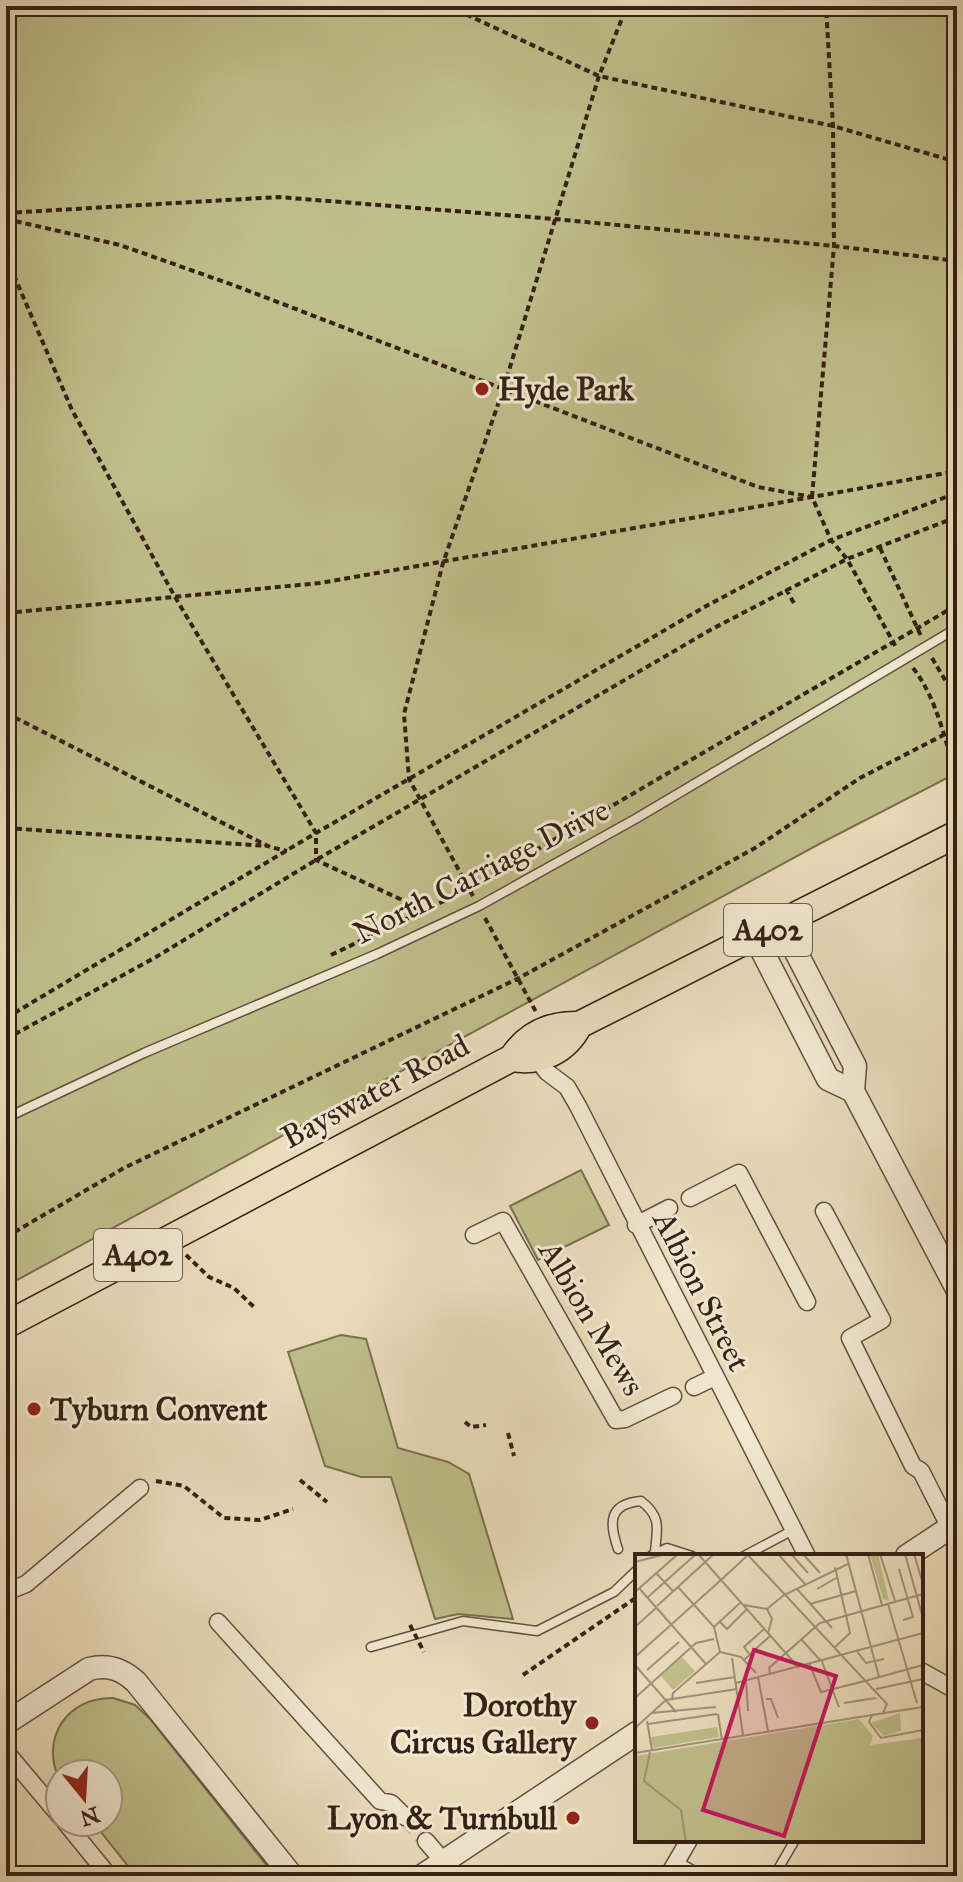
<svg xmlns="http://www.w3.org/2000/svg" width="963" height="1882" font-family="'IM FELL Great Primer',serif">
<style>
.green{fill:#bfbf8b;stroke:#7a7050;stroke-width:2}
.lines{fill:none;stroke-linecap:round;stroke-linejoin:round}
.minor-tunnel{stroke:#c7b79b;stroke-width:16;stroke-dasharray:16 8;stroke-linecap:butt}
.service-casing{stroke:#62503f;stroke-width:11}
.minor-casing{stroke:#62503f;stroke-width:19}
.tertiary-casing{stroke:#62503f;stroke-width:25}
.primary-casing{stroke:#352115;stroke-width:29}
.path{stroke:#352115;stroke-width:4;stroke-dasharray:6 4;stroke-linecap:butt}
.service{stroke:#f2e9d3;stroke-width:8}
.minor{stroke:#f2e9d3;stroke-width:16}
.tertiary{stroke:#f2e9d3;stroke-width:22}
.primary{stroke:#ebddbc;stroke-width:26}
.path-bridge{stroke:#352115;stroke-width:4;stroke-dasharray:6 4;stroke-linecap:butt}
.poi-dot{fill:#8f2418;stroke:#f2e9d3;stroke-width:3}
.labels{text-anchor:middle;stroke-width:6;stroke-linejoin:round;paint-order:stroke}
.shield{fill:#f2e9d3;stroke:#6e5d4e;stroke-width:2}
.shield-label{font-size:30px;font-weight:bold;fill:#352115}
.poi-label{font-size:32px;font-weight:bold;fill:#352115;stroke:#f2e9d3;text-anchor:start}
.street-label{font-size:32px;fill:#352115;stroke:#f2e9d3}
.inset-road{fill:none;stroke:#a29279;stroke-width:2}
.view{fill:#c2185b;fill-opacity:0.15;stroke:#c2185b;stroke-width:4}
.inset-edge{fill:none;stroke:#352115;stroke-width:4}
</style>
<rect width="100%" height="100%" fill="#ebddbc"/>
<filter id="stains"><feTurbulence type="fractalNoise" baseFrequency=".0025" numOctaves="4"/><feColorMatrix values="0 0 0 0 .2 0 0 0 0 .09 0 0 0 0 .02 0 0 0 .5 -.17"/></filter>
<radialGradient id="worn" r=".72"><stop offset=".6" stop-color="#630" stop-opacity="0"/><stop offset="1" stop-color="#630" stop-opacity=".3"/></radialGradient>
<path class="green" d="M6,6H957V773L821,843L6,1286Z
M581,1170L609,1225L538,1260L510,1206Z
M341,1335L366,1339L398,1448L448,1462L469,1474L513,1619L458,1614L435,1619L391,1477H361L325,1466L288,1352Z
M113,1698L135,1705L150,1719L275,1876H136L93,1822H108V1774H60V1781C39,1739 67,1697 113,1698Z"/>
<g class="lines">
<path class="minor-tunnel" d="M405,1817L426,1841"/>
<g class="service-casing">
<path id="service" d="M6,1118L144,1053L377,954L479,906L637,818L957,628
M618,1549C609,1523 608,1504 641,1501C662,1517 657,1529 655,1552
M652,1555L667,1548L692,1556
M744,1556L793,1530
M371,1647L463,1621L537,1631L614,1592L637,1570
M677,1861L703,1876
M774,1876L795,1840"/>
</g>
<g class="minor-casing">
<path id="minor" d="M538,1060L547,1072L567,1087L578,1106L807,1556
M690,1198L739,1173L807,1302
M824,1211L882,1320L850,1338L913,1466L921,1471L950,1528
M636,1225L669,1208
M474,1235L503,1221L616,1420L625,1419L673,1396
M694,1387L715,1377
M6,1592L26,1584L140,1488
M218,1622L380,1801L391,1803L405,1817
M921,1671L957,1691
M6,1752L60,1816
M65,1822L109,1876
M426,1841L456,1876
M668,1876L689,1840"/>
</g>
<g class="tertiary-casing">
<path id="tertiary" d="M781,923L855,1066L853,1091L957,1289
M755,937L828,1079L853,1091
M907,1556L957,1523
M6,1723L89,1669C108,1664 122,1669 136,1682L292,1876
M422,1876L637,1733"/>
</g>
<g class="primary-casing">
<path id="primary" d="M512,1058C540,1063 566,1051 579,1025
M6,1325L512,1058C528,1034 551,1024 579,1025L957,834"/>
</g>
<path class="path" d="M448,6L599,76L833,126L957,162
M6,213L278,197L555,219L834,246L957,261
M6,219L120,245L236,286L758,487L812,497L957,471
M6,257L72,410L175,597L316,833V860L413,905L420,915
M812,497L834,246L833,126L826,6
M880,548L921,636
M786,589L795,605
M6,613L320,583L812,497L831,540L847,559L897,649
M932,658L957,700
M913,668C938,700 944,740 957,776
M6,713L270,847L287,851
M6,828L267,846
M473,896L409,779L404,714L443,563L503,390L599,76L627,6
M485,918L536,1012
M331,955L469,889L957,605
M6,1018L316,833L708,605L831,540L957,493
M6,1039L156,957L316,860L712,629L847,559L957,517
M6,1237L124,1168L519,978L755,848L860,778L957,728
M186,1255L209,1277L234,1288L256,1309
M465,1422L471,1427L486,1425
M508,1433L514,1456
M300,1480L327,1502
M156,1481L184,1486L224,1518L260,1520L293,1509
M523,1675L637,1597"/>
<use href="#service" class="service"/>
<use href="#minor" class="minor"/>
<use href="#tertiary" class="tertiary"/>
<use href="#primary" class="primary"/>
<path class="path-bridge" d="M410,1625L424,1652"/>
</g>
<g class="poi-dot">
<circle cx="482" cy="389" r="8"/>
<circle cx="34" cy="1409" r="8"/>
<circle cx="592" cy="1723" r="8"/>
<circle cx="573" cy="1818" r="8"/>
</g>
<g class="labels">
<g class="shield">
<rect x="724" y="904" width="88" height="52" rx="6"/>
<rect x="94" y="1229" width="88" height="52" rx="6"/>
</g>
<g class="shield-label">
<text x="768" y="940">A402</text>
<text x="138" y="1265">A402</text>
</g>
<g class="poi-label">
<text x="498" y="400">Hyde Park</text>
<text x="50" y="1420">Tyburn Convent</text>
<text x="576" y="1716" text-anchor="end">Dorothy<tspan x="576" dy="37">Circus Gallery</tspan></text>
<text x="557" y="1829" text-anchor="end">Lyon &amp; Turnbull</text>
</g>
<g class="street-label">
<text transform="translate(481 871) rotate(-27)" y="11">North Carriage Drive</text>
<text transform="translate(375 1091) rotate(-28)" y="11">Bayswater Road</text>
<text transform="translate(702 1291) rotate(63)" y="11">Albion Street</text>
<text transform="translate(592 1318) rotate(59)" y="11">Albion Mews</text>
</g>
</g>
<g transform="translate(635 1554)">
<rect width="288" height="288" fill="#ebddbc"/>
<path d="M235,0H243L254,47L248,45ZM47,103L60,117L38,136L26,122ZM265,159L266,177L249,182L236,169ZM224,165L238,182L235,191L287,184L288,288H0V202ZM82,173L84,183L18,194L16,183Z" fill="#bfbf8b"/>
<path class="inset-road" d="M63,0L86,26L114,0M112,0L252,150L248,159M143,0L170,30M156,0L173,19M168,0L185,19M211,0L244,123M233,0L247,51M245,0L260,47M270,0L288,64M279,0L288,30M0,8L31,0M200,13L215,79L200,93M264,15L278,63L268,66M21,19L38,37M86,26L164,114M43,33L79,73M4,34L71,110M162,35L197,74M182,35L203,23M0,38L43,0M13,43L61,0M175,50L221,37M253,50L282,149M109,51L132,55L137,65L133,79M22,52L79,0M132,55L149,41L213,10M85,68L92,75L112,55M0,73L21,54M79,73L85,98L106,103L121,119M79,73L106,48M166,85L185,106M221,96L231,109L249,105M115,101L109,93L129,75M0,103L86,26M97,104L108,181M186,105L204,153M109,106L136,81M174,109L186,138L230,127M0,111L41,158M12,116L44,88M135,120L134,114L185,69L288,40M123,123L133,177M111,126L113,157M230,127L288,111M61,129L100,123M101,129L288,79M241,135L288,125M0,144L61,89L79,85M131,145H136L143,164M31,146L102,135M37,146L38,139L85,98M209,149L241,144M288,153L237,161L234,168L246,184L288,176M16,159L81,153M83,160L87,186M12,167L17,196M13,170L82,160M0,174L31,146M15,198L9,227L46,256L51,288M0,199L237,161"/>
<path class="view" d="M119,96L201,122L149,282L68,256Z"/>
<rect width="288" height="288" class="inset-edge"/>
</g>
<rect width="963" height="1882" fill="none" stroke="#ebddbc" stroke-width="32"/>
<rect x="8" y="8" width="947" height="1866" fill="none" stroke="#352115" stroke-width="4"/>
<rect x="16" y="16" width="931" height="1850" fill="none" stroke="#352115" stroke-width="2"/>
<g transform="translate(84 1798) rotate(162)"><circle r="38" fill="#f2e9d3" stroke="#a69987" stroke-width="2"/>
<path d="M0-6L14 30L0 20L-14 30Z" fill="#8f2418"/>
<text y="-12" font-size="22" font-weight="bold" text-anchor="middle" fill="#352115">N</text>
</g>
<rect width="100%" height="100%" filter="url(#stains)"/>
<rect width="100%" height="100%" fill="url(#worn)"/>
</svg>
